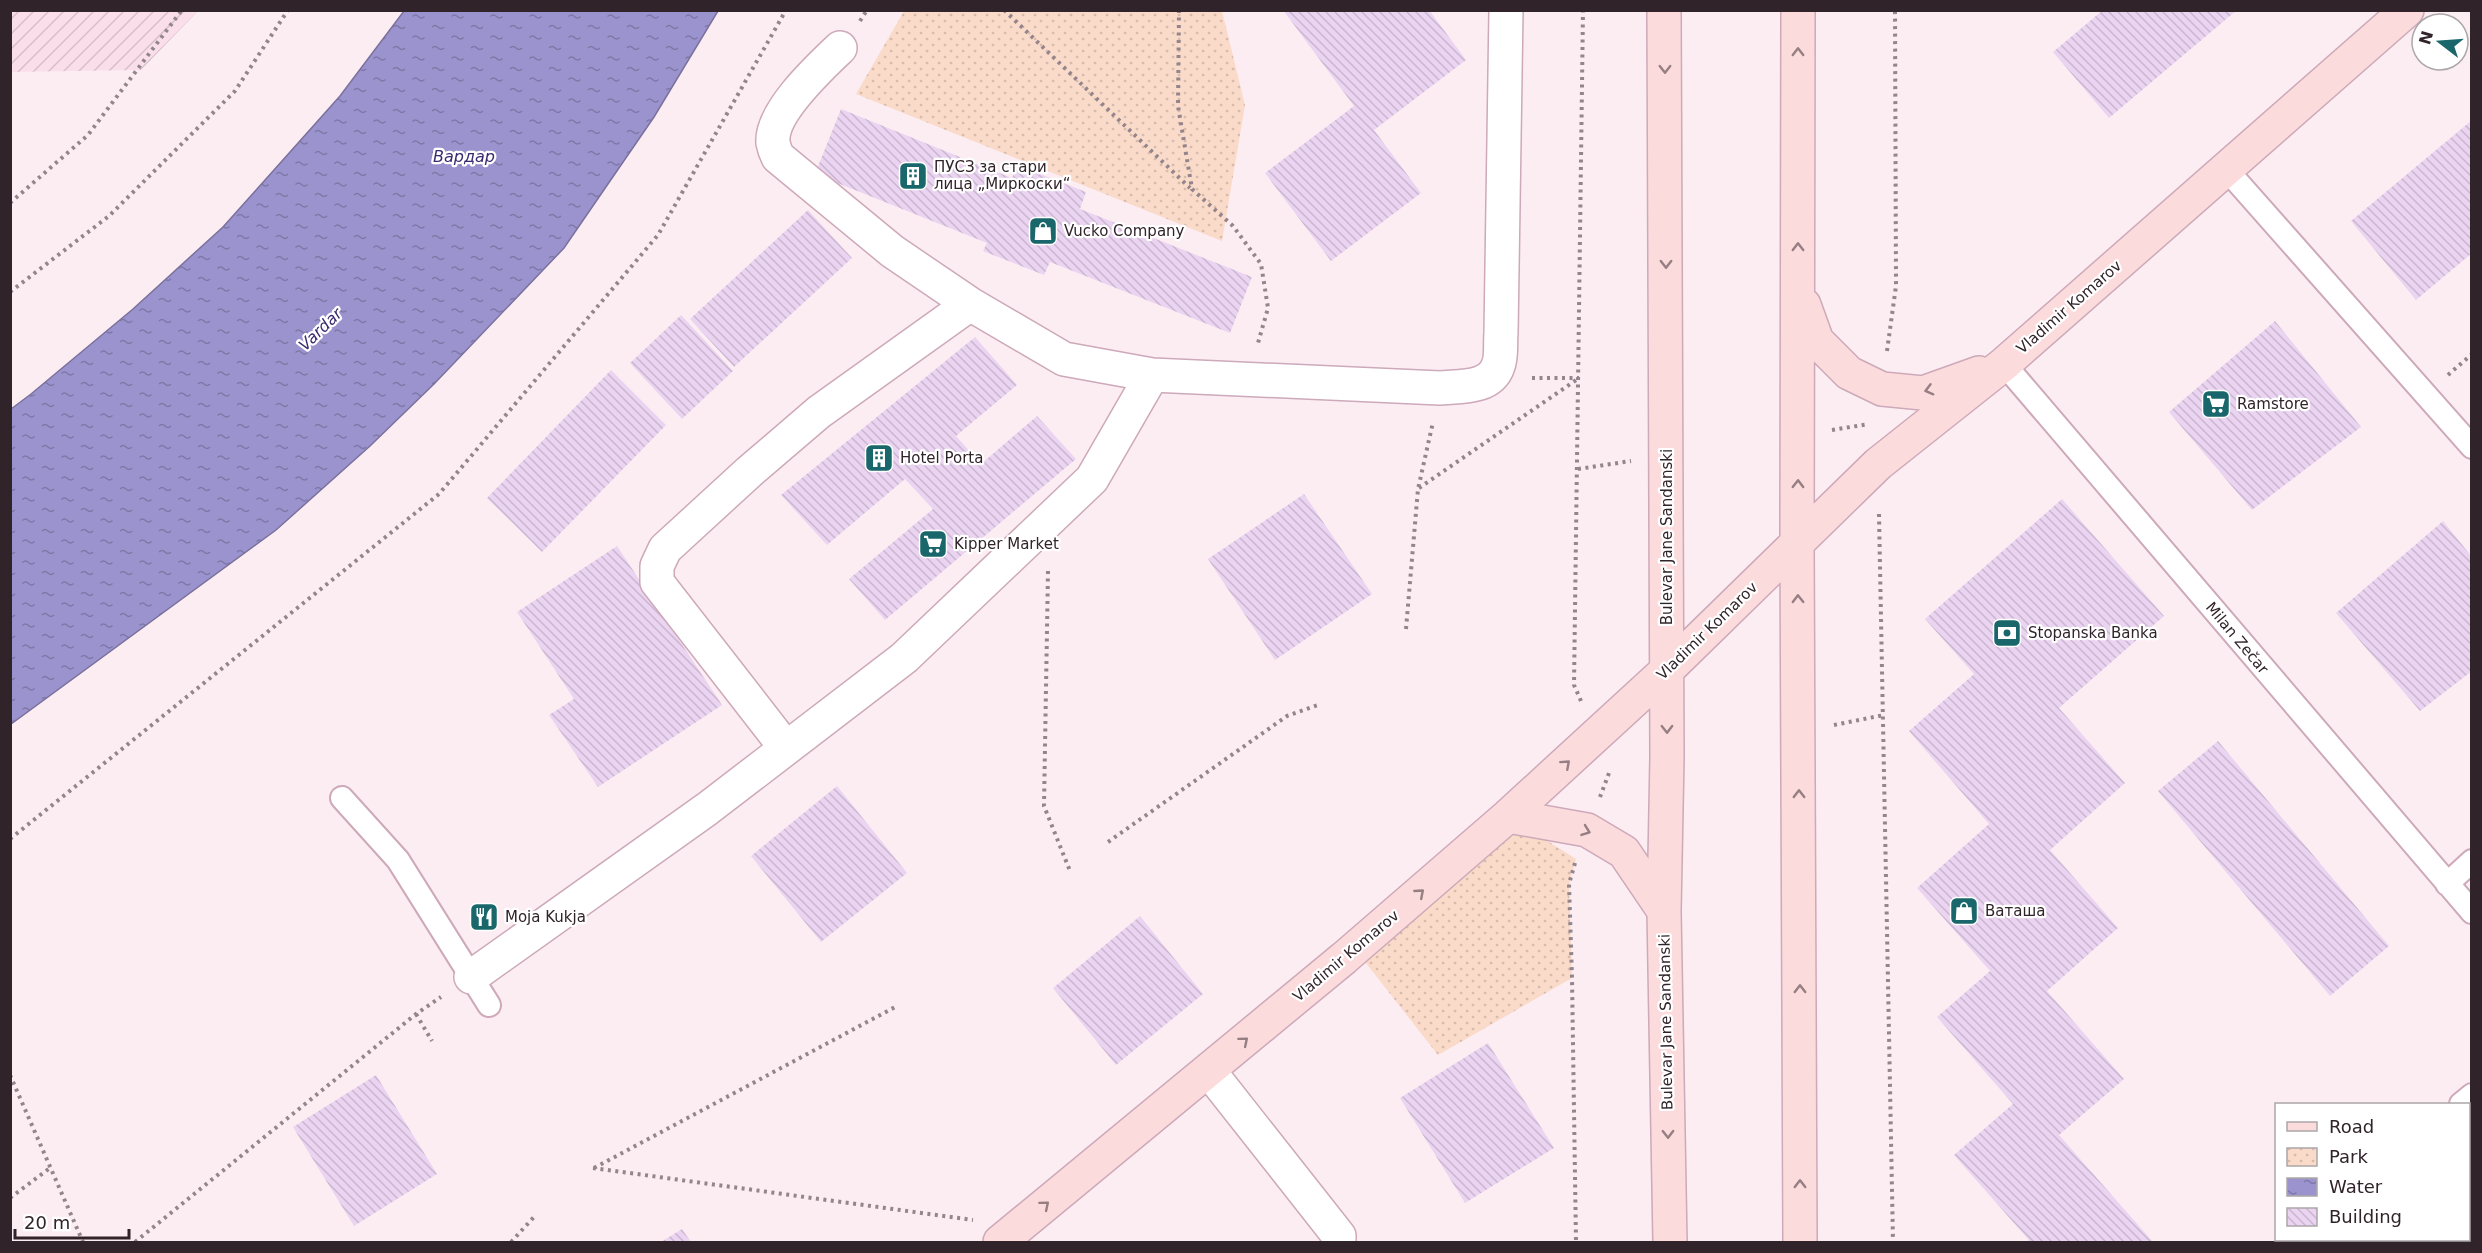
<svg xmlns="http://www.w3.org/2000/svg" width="2482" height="1253" font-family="'DejaVu Sans',sans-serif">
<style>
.industrial{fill:url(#industrial-furrows)}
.park{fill:url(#park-dots)}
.water{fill:url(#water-ripples);stroke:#7a719c;stroke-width:1.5}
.building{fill:url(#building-back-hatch)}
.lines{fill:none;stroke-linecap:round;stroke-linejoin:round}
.lane-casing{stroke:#cda9b9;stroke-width:26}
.street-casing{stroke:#cda9b9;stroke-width:36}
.secondary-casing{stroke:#cda9b9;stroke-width:36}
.path{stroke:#93858b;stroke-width:4;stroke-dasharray:3 4.5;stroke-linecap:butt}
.lane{stroke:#fff;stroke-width:22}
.street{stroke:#fff;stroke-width:33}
.secondary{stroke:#fcdbdc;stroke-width:33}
.oneway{stroke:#967f82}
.labels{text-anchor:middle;stroke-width:4.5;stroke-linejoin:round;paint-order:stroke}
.poi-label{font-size:15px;fill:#302329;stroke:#fff;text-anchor:start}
.street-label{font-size:15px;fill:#302329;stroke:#fff}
.water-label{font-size:16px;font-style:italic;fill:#3a2a70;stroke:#fff}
</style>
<defs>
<pattern id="industrial-furrows" width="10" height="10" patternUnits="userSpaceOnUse" patternTransform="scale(1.5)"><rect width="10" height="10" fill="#fadfeb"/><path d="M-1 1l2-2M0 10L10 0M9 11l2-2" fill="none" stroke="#d7bfca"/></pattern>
<pattern id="park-dots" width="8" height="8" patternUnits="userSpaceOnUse" patternTransform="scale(1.5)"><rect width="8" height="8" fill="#fadac8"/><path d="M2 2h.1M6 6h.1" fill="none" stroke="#d7bbac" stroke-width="1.8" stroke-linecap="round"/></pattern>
<pattern id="water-ripples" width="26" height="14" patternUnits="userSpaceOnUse" patternTransform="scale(1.5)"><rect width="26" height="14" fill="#9a93ce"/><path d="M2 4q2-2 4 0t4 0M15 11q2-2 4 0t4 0" fill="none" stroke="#7e78a7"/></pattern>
<pattern id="building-back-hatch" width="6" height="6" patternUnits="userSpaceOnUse" patternTransform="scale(1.5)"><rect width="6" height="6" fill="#ebd4f1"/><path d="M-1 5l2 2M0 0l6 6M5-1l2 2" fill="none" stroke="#cab6cf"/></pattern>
</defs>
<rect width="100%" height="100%" fill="#fcedf3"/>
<path class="industrial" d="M10,11L11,10L198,11L141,70L11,72Z"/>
<path class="park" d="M904,11H1222L1245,105L1222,241L856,94Z
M1508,816L1576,859L1569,884L1572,978L1438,1055L1355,949Z"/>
<path class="water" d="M404,11H718L654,117L564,248L434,384L370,446L276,530L11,724V409L31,394L133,309L223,227L340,96Z"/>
<path class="building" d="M1283,10H1429L1466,60L1374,130L1421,193L1331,261L1265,173L1354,106Z
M2103,10H2237L2109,118L2053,52Z
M841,109L1012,178L1017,165L1086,192L1080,209L1252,277L1230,333L1050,262L1044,275L983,251L987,243L815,174Z
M2472,120V253L2416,300L2351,221Z
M808,210L852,258L734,367L690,319Z
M681,315L733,371L682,419L630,363Z
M2275,321L2361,427L2252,510L2169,412Z
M975,337L1017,385L956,436L981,464L1037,416L1076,459L885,620L849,579L933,509L905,479L827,545L781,495Z
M611,370L666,425L542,552L487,498Z
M1304,494L1372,594L1275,660L1208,559Z
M2062,499L2164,616L2059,708L2125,783L2050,850L2118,928L2047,991L2124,1079L2059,1135L2153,1242H2026L2029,1240L1954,1155L2013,1104L1937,1017L1990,971L1917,888L1989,824L1909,731L1974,674L1925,619Z
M2443,521L2472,557V671L2420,711L2336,613Z
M617,546L722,705L598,787L549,715L574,699L517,612Z
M2218,741L2389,946L2330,996L2158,791Z
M837,786L907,873L821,942L751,856Z
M1140,916L1203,994L1116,1065L1053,988Z
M1488,1043L1554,1148L1465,1203L1400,1098Z
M376,1075L437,1174L354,1226L293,1127Z
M682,1229L691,1242H661Z"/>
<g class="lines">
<g class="lane-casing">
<path id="lane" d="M2226,169L2472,447
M2004,364L2472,912
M342,798L398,860L489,1005
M2447,884L2472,861
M2461,1104L2472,1095
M2309,1242L2312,1240"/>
</g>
<g class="street-casing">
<path id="street" d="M840,48C820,67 770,113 773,143C774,148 776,153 778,157L892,251L970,304L1064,359L1152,375L1440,388C1460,386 1490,389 1498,366C1502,357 1500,343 1501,333L1506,10
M786,748L657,582V566L665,549L749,472L819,412L970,304
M471,977L707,809L904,658L1092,479L1152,375
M1209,1071L1339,1236V1242"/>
</g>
<g class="secondary-casing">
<path id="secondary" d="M1664,10L1667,757L1664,911L1670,1242
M1798,10L1797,543L1800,1242
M1804,305L1817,341L1849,373L1882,389L1923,393L1979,373
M1508,816L1587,830L1624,852L1664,911
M1000,1242L1344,958L1508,816L1666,671L1878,464L2004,364L2407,10"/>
</g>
<path class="path" d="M1004,10L1190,188
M1179,10L1178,106L1192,189L1233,226L1261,264L1268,308L1258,343
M860,21L867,10
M10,203L88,135L182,10
M10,292L109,216L235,91L288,10
M1887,351L1896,286L1895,10
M2448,375L2472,354
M1532,378H1579
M1832,430L1869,424
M1578,469L1631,461
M1419,488L1579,378
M1879,514L1893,1242
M1048,571L1044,806L1070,871
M1406,629L1418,489L1433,422
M1581,701L1574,685L1583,10
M1834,725L1884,715
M1600,797L1609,773
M10,839L439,494L658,235L786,10
M1108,842L1287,716L1318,705
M1575,863L1569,884L1572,978L1576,1242
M416,1014L432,1041
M10,1075L83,1242
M593,1168L973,1220
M594,1168L897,1006
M10,1198L50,1168
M135,1242L416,1014L441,997
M511,1242L534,1217"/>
<use href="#lane" class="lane"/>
<use href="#street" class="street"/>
<use href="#secondary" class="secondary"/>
</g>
<defs><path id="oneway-chevron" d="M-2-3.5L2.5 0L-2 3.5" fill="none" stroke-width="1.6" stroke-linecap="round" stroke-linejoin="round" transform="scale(1.5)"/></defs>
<g class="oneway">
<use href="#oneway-chevron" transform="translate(1798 52) rotate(-90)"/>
<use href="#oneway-chevron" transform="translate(1665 69) rotate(90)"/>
<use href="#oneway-chevron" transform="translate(1798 247) rotate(-90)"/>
<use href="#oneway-chevron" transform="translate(1666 264) rotate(90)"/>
<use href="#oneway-chevron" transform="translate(1929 390) rotate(165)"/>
<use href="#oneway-chevron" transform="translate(1798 484) rotate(-89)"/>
<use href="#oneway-chevron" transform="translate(1798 599) rotate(-91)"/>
<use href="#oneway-chevron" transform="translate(1667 729) rotate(89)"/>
<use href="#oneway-chevron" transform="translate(1566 764) rotate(-42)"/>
<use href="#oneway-chevron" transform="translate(1799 794) rotate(-90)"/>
<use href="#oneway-chevron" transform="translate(1586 831) rotate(20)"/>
<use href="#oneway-chevron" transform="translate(1420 893) rotate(-41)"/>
<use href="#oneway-chevron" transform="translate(1800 989) rotate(-90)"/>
<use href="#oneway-chevron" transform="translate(1244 1041) rotate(-40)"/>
<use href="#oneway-chevron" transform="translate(1668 1134) rotate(89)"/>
<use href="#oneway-chevron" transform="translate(1800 1184) rotate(-90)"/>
<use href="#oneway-chevron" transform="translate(1045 1205) rotate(-40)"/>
</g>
<defs>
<g id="building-square" transform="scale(1.5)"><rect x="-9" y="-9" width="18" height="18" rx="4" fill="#19676a" stroke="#fff"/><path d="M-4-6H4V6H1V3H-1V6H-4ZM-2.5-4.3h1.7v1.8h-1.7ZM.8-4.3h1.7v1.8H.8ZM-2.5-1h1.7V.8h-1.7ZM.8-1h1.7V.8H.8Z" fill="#fff"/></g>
<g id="shop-square" transform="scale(1.5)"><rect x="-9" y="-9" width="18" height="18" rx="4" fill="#19676a" stroke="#fff"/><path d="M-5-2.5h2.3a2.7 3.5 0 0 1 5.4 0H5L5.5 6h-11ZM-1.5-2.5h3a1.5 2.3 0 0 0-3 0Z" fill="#fff"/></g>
<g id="supermarket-square" transform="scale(1.5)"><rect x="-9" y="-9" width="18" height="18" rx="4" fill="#19676a" stroke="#fff"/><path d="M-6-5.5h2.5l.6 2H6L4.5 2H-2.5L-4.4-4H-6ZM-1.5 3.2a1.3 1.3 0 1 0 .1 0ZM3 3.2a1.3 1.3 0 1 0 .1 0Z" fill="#fff"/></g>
<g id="bank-square" transform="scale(1.5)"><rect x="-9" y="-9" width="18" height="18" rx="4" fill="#19676a" stroke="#fff"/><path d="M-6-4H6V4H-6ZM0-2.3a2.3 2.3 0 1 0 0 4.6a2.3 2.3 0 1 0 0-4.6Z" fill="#fff"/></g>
<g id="restaurant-square" transform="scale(1.5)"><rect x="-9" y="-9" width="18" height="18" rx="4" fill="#19676a" stroke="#fff"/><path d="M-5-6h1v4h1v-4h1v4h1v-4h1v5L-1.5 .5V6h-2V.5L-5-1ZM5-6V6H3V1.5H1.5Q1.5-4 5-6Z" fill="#fff"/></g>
</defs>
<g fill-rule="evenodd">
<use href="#building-square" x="913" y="176"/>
<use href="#shop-square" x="1043" y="231"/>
<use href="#supermarket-square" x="2216" y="404"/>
<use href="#building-square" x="879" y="458"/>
<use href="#supermarket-square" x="933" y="544"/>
<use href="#bank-square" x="2007" y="633"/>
<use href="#shop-square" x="1964" y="911"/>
<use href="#restaurant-square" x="484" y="917"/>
</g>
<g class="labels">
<g class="poi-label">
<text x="934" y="172">ПУСЗ за стари<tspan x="934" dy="17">лица „Миркоски“</tspan></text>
<text x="1064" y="236">Vucko Company</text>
<text x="2237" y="409">Ramstore</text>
<text x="900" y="463">Hotel Porta</text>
<text x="954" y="549">Kipper Market</text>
<text x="2028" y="638">Stopanska Banka</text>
<text x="1985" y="916">Ваташа</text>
<text x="505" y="922">Moja Kukja</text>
</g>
<g class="street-label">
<text transform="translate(2069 307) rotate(-41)" y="5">Vladimir Komarov</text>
<text transform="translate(1667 537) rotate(-90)" y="5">Bulevar Jane Sandanski</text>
<text transform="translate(1707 631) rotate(-44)" y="5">Vladimir Komarov</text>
<text transform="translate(2237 638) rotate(50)" y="5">Milan Zečar</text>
<text transform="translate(1346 956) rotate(-40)" y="5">Vladimir Komarov</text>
<text transform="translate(1666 1022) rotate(-91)" y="5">Bulevar Jane Sandanski</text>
</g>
<g class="water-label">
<text x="464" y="162">Вардар</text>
<text transform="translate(320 329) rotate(-44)" y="6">Vardar</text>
</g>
</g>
<rect width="2482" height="1253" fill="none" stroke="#302329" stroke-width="24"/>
<rect x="2275" y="1103" width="195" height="138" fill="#ffffff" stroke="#aca7a9" stroke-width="1.5"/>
<rect x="2287" y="1122" width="30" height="9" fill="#fcdbdc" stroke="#aca7a9" stroke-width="1.5"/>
<text x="2329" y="1133" font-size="18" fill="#302329">Road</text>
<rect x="2287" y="1148" width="30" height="18" fill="url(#park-dots)" stroke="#aca7a9" stroke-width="1.5"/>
<text x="2329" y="1163" font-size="18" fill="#302329">Park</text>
<rect x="2287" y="1178" width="30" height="18" fill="url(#water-ripples)" stroke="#aca7a9" stroke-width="1.5"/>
<text x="2329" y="1193" font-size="18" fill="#302329">Water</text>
<rect x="2287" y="1208" width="30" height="18" fill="url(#building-back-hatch)" stroke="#aca7a9" stroke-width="1.5"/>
<text x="2329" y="1223" font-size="18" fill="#302329">Building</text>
<g transform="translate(2440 42) rotate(287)"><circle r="28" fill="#ffffff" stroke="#aca7a9" stroke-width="1.5"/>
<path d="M0-4.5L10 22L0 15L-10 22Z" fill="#19676a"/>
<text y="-9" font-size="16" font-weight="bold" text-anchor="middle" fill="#302329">N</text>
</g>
<path d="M15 1229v9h114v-9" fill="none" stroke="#302329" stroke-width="3"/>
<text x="24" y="1229" font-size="18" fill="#302329" stroke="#ffffff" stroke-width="4.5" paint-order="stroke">20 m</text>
</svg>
